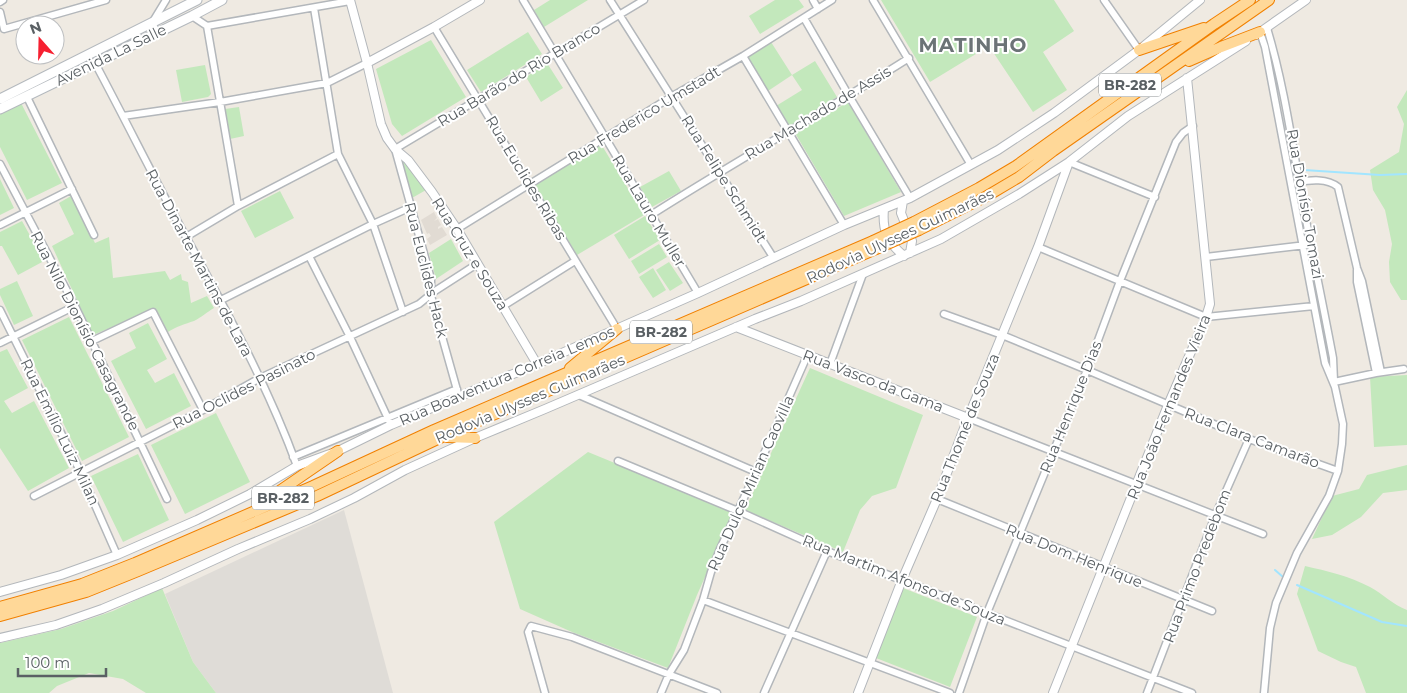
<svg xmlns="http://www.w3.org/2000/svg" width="1407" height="693" font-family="Montserrat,sans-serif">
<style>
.industrial{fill:#dfdcd7}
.education{fill:#e1dbd3}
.green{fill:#c3e8bc}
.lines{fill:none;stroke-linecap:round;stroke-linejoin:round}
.stream{stroke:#a2e5ff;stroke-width:2}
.minor-casing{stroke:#b3b7bb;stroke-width:9}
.tertiary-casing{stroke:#b3b7bb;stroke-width:10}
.secondary-casing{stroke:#b4b9be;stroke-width:11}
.trunk-casing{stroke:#f18000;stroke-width:12}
.minor{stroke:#fff;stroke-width:6}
.tertiary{stroke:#fff;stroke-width:8}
.secondary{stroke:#fff;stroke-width:9}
.trunk{stroke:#ffd898;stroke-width:10}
.trunk-bridge-casing{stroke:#f18000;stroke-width:12;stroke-linecap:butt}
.trunk-bridge{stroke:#ffd898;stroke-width:10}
.labels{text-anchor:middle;stroke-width:4;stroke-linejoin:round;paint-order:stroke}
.shield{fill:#fff;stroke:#8c9092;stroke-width:1}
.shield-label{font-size:14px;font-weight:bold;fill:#5a6064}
.street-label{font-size:15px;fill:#5a6064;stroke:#fff}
.district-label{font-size:20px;font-weight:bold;letter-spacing:1px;fill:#6b7376;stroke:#fff}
</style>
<rect width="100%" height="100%" fill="#efeae2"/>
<path class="industrial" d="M344,510L393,693H216L193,662L165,594Z"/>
<path class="education" d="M434,212L437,218L434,221L438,219L441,225L438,227V229L442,227L447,235L430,245L427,239L431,236L429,233L427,234L421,220Z"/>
<path class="green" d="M550,0H588L544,27L534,10Z
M775,0H799L804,7L760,34L749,16Z
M881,0H1054L1074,31L1043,52L1067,90L1033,112L989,46L930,82Z
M528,32L542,54L481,92L467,70Z
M431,40L466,97L402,136L392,124L376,69Z
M771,42L792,75L815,61L837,97L789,127L776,106L802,90L792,75L768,91L746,57Z
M547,63L563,88L541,102L526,77Z
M205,65L211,94L208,97L182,102L176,70Z
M1407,90V300H1401L1390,282L1389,262L1392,244L1385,210L1373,190L1370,170L1399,152L1404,124L1397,107Z
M848,102L901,192L844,216L795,133Z
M21,103L62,183L27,200L0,147V114Z
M239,107L244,136L230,139L225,109Z
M601,144L644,215L577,255L534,184Z
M397,152L426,190L412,198Z
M669,171L681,191L652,207L640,187Z
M0,179L14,208L0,215Z
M280,191L294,218L255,238L241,211Z
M71,196L95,243L109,237L113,278L165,271L170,280L181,274L182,280L188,282L191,303L207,296L214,308C207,312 202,317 194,321C185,324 177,326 168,332L156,309L93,335L52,246L74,234L59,203Z
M645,216L660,240L629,259L614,235Z
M22,221L44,261L18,275L2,246H0V232Z
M451,239L463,261L436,279L429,253Z
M659,244L667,257L639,274L631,261Z
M669,262L683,283L670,291L656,270Z
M653,268L666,290L653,298L639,277Z
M17,281L33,316L14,325L0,295V289Z
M69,317L129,437L82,461L22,340Z
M148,323L167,359L147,370L155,383L174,373L191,406L146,429L111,361L136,348L129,333Z
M7,349L28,388L4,401L12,413L34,401L69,468L28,491L0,448V352Z
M810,368L923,415L896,488L872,496L860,510L843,552L745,510Z
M1407,375V445L1374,447L1370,377Z
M216,413L250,482L185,514L151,445Z
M588,452L734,512L697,595L668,668L572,632L520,609L494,522Z
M138,454L169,520L123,542L91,476Z
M1407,465V490L1383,493L1361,517L1332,535L1312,539L1332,496L1359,489L1367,475Z
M1305,566C1327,571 1349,576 1370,587C1383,594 1393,605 1407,610V693H1366L1356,667L1341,662L1318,651L1297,594Z
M162,588L193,662L216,693H146L123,679L89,673L57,686L49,693H0V643L61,629L113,611Z
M903,588L977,617L950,687L876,658Z"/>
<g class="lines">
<path class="stream" d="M1304,170L1380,175L1407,174
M1275,570L1283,577
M1297,585L1382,622L1407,626"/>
<g class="minor-casing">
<path id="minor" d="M523,0L698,293
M610,0L773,257
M813,0L818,9
M873,0L971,165
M1104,0L1139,50
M0,2L3,0
M314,8L338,154L373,224L403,312
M0,12L4,29L106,0
M192,16L207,26L350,1
M804,18L849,96L910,198
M207,26L238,206
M434,27L617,329
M1267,28C1282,78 1290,129 1299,181C1309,240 1322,299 1333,358L1334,381
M157,32L152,23L166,0
M1260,32L1265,47L1325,363L1335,387L1343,424L1342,444L1338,471L1329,496L1297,553L1276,603L1270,628L1264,693
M743,56L844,225
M95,63C126,121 155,180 186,237C227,312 268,386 297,466
M27,97L94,235
M123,116L220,102L327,83L367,63
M1069,162L1155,197
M0,164L75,306L167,499
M1297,182C1311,180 1327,178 1338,187L1357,268L1362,281L1381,372
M651,215C736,161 824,112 909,58
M0,225L72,189
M457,229L671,97L743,56L832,0
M186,237L238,206L338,154
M1038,247L1206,317L1314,306
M309,256L350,337L391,425
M1206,257L1306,245
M1357,270V282L1376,373
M221,300L373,224L411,207
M503,306L575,261
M0,310L80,471L117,555
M944,314L1002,335L1087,370L1249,439L1338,471
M92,341L153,312L203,410
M0,343L75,306
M830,364L863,274
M1334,382L1376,373L1404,369
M579,395L756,472
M459,397L434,308L431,295V279L395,149L644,0
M968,418L1263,534
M293,457L457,389
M618,461L738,511L827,551L1192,693
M34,496L203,410L260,378L419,304L435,291L477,264
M937,499L1212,611
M703,600L950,693
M545,693L528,632L531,626L572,637L717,693
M661,693L669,674L684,650L703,600L711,572L720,549L756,472L807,356
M764,693L827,551
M959,693L987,613L1087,370L1120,281L1176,142L1183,133L1193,126
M1147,693L1215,516L1249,439"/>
</g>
<g class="tertiary-casing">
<path id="tertiary" d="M350,0L367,63L381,124L387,138L395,149L408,160L432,192L457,229L537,364
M1256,35L1306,0
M367,63L434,27L480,0
M903,201L901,213L912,241L910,253
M884,209C882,230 887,242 904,256
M736,327L968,418
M0,592L61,575L117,555L197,520L250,494L297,466L338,451L391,425L537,364L698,293L844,225L910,198L998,150L1054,113L1139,50L1200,0
M0,638L56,625L102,609L164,583L238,549L310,519L354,498L405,470L475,438L545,409L755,319L801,301L941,239L1019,194L1069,162L1128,116L1246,41
M858,693L902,580L937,499L968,418L1038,247L1069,162
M1053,693L1168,405L1206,317L1210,304L1187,78"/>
</g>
<g class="secondary-casing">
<path id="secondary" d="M0,99L197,0
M0,109L192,16L222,0"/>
</g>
<g class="trunk-casing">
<path id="trunk" d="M1139,50L1204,28
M1189,61L1221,47L1260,32
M914,222L979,188L1016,166L1214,24L1250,0
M919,230L987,196L1019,177L1053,151L1269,0
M570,368L617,329
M447,437L475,438
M265,501L338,451
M0,607L82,584L135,563L313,486L434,430L873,241
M0,616L86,592L138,571L317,496L444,436L876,249"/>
</g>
<use href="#minor" class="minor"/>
<use href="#tertiary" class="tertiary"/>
<use href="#secondary" class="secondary"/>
<use href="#trunk" class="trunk"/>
<g class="trunk-bridge-casing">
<path id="trunk-bridge" d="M873,241L914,222
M876,249L919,230"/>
</g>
<use href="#trunk-bridge" class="trunk-bridge"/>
</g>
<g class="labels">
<g class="shield">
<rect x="1099" y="73.5" width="62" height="23" rx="4"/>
<rect x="630" y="320.5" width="62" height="23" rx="4"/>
<rect x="252" y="486.5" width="62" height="23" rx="4"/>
</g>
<g class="shield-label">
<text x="1130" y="90">BR-282</text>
<text x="661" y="337">BR-282</text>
<text x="283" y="503">BR-282</text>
</g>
<g class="street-label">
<text transform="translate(111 55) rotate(-26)" y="5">Avenida La Salle</text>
<text transform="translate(519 75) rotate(-31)" y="5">Rua Barão do Rio Branco</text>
<text transform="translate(818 113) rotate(-31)" y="5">Rua Machado de Assis</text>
<text transform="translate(644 115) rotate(-31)" y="5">Rua Frederico Umstadt</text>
<text transform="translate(526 178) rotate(59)" y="5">Rua Euclides Ribas</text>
<text transform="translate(724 179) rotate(58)" y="5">Rua Felipe Schmidt</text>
<text transform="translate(1305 204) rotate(80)" y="5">Rua Dionísio Tomazi</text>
<text transform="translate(649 211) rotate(59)" y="5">Rua Lauro Muller</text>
<text transform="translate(900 236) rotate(-25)" y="5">Rodovia Ulysses Guimarães</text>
<text transform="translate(470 254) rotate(58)" y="5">Rua Cruz e Souza</text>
<text transform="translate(199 263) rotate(62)" y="5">Rua Dinarte Martins de Lara</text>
<text transform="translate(426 270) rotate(76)" y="5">Rua Euclides Hack</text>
<text transform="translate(85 331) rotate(63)" y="5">Rua Nilo Dionísio Casagrande</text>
<text transform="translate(507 376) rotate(-23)" y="5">Rua Boaventura Correia Lemos</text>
<text transform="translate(873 381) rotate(21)" y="5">Rua Vasco da Gama</text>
<text transform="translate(244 389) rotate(-27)" y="5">Rua Oclides Pasinato</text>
<text transform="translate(530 399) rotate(-23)" y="5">Rodovia Ulysses Guimarães</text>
<text transform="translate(1071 407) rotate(-68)" y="5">Rua Henrique Dias</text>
<text transform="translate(1169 407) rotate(-68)" y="5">Rua João Fernandes Vieira</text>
<text transform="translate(965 428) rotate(-68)" y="5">Rua Thomé de Souza</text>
<text transform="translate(60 432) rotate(64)" y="5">Rua Emílio Luiz Milan</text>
<text transform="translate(1252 438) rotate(21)" y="5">Rua Clara Camarão</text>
<text transform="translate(751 483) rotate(-66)" y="5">Rua Dulce Mirian Caovilla</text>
<text transform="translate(1074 556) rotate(22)" y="5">Rua Dom Henrique</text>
<text transform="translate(1197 566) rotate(-69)" y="5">Rua Primo Predebom</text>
<text transform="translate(904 580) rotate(22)" y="5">Rua Martim Afonso de Souza</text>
</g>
<g class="district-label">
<text x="973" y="52">MATINHO</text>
</g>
</g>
<g transform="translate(40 40) rotate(340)"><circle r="24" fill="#ffffff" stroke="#bdbfc1"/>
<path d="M0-4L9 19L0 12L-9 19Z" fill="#f62031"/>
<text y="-8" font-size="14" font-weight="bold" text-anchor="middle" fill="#5a6064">N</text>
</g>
<path d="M18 668v8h88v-8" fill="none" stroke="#5a6064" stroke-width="2.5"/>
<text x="25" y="668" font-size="15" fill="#5a6064" stroke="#ffffff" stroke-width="4" paint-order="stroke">100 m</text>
</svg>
